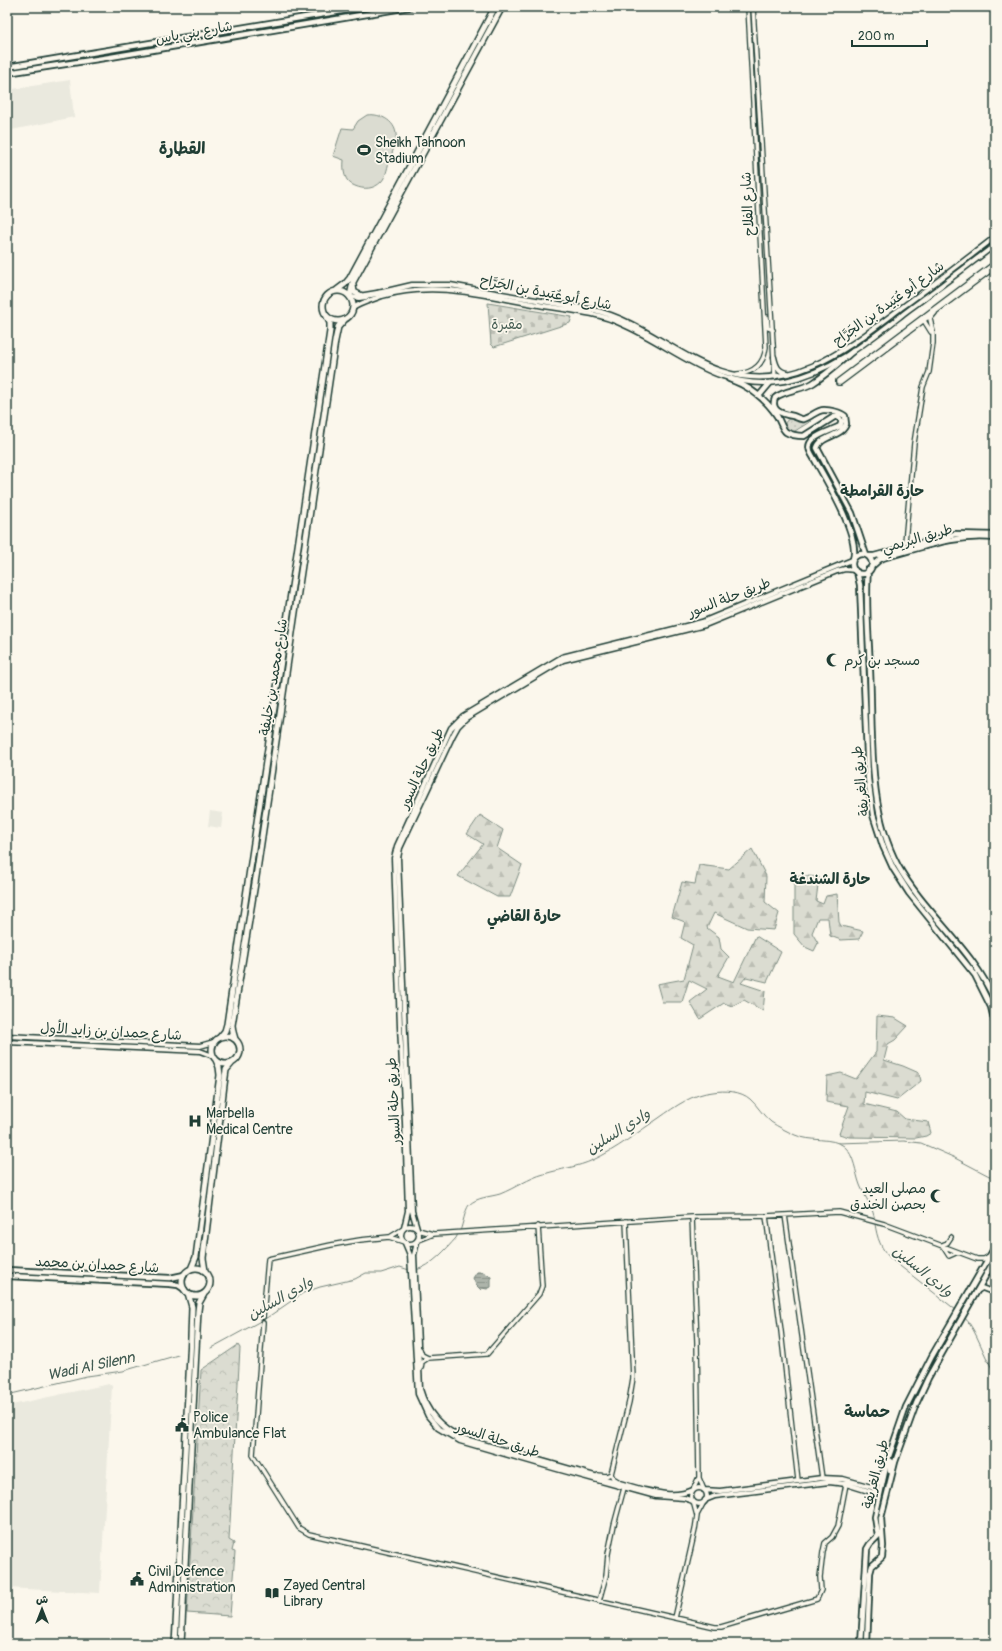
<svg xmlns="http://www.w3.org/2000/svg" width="1002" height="1651" font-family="Pangolin,'Playpen Sans Arabic',sans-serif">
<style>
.built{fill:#eae9de}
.grass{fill:url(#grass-dots);stroke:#7d8c82}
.forest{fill:url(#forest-firs);stroke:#7d8c82}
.cemetery{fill:url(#cemetery-stones);stroke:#7d8c82}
.park{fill:url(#park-crowns);stroke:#7d8c82}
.pitch{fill:#dbdcd1;stroke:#7d8c82}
.water{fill:url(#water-rules);stroke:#74847b}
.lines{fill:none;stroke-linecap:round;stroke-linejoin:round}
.stream{stroke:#74847b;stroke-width:1}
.tertiary-casing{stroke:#1f3d34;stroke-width:6}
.secondary-casing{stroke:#1f3d34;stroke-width:7}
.primary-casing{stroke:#1f3d34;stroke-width:8}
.trunk-casing{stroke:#1f3d34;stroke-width:8}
.tertiary{stroke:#fbf7ec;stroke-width:3.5}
.secondary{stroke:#fbf7ec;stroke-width:4}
.primary{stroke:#fbf7ec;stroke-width:4.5}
.trunk{stroke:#fbf7ec;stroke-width:5}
.labels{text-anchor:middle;stroke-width:3.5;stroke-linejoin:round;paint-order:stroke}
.street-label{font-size:14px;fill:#1f3d34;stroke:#fbf7ec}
.poi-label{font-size:14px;fill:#1f3d34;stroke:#fbf7ec;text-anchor:start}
.park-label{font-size:14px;fill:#455d53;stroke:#fbf7ec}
.neighbourhood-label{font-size:15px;font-weight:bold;fill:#1f3d34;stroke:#fbf7ec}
.water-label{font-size:15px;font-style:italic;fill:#425b52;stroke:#fbf7ec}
.quarter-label{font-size:16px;font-weight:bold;fill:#1f3d34;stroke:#fbf7ec}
</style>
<defs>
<pattern id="grass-dots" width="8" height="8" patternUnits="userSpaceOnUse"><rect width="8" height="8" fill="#dbdcd1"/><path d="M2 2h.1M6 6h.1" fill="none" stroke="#bcbeb4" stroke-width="1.8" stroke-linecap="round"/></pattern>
<pattern id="forest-firs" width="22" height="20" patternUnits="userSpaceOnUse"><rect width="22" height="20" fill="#dbdcd1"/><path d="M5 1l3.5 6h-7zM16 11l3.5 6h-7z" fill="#bcbeb4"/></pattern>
<pattern id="cemetery-stones" width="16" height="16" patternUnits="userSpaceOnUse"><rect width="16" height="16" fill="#dbdcd1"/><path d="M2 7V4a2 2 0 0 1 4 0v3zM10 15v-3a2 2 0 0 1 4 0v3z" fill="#bcbeb4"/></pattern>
<pattern id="park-crowns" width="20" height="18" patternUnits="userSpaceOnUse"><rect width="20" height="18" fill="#dbdcd1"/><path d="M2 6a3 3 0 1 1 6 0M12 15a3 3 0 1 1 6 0" fill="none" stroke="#bcbeb4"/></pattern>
<pattern id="water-rules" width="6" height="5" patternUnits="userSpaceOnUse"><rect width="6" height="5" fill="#adb4aa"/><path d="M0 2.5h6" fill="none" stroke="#8c948b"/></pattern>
</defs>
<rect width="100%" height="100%" fill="#fbf7ec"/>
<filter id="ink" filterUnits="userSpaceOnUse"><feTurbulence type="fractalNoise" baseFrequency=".025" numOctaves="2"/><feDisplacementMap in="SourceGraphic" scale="8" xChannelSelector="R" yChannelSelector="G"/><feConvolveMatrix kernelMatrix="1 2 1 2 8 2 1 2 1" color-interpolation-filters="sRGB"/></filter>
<g filter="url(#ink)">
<path class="built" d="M70,80L74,117L12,130L7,111V90Z
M210,811L223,813L221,828L208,826Z
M109,1384L112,1386L100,1593L7,1588V1406Z"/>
<path class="grass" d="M792,418L804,421H811L795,431L791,432L785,428C784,422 787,419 792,418Z"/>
<path class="forest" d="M480,815L503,830L497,848L522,865L510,897H497L458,876L483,844L467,834Z
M752,849L766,876L765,902L779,913L774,930L747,928L714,913L707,928L719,937L721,949L729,957L718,976L734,982L756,936L781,952L767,982L746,977L741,983L765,991L763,1011L744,1000L732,1006L724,1003L700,1019L690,1002L707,989L689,980L682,1002H662L657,984L684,979L693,945L681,938L685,922L672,917L682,882L695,884L699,865L729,869Z
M794,875L819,877L816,901L823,904L826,896L837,894L839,922L841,926L863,931L859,939L841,940L830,936L828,918H818L812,933L818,943L814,951L805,947L794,934Z
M877,1016L895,1018L908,1026L895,1040L888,1044L884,1060L903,1066L919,1073L921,1081L897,1100L865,1092L864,1104L897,1112L905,1119L928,1122L931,1133L926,1136L916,1138L849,1137L839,1134L849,1106L826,1102L827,1076L841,1073L856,1079L876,1052Z"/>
<path class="cemetery" d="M488,303L572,317L570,323L494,347L491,344Z"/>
<path class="park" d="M238,1345L240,1348L229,1540L234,1543L232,1551L235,1552L230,1616L187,1613L201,1370Z"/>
<path class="pitch" d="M367,115C381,113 398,122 396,139C395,147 391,155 389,162C387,169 386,177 381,182C374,189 364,190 355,186C344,182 343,171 344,160L333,156L342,128L353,129L358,121Z"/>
<path class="water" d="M477,1272H483L491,1277V1287L487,1289L482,1288L481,1290L476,1285L473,1278Z"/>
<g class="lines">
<path class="stream" d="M838,1143L904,1141L921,1143L953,1157L995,1179
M875,1224C877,1238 881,1249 891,1259L956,1310
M460,1231C463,1224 465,1210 469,1205C477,1197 490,1197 500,1194C515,1188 529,1178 544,1174C560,1169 578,1167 593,1160C617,1149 638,1132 659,1118C676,1106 692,1094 713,1092C725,1090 741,1091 750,1099C758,1106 763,1116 771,1122C778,1127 787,1131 795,1135C810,1142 832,1137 844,1146C855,1156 855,1172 860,1185C865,1198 873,1206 875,1221
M416,1270C432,1266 446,1249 456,1238L458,1234
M965,1318C978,1332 983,1356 995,1373
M211,1348L268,1317L303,1293L320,1287L355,1279L366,1273H381L400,1267L409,1270
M7,1395L87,1376L123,1371L178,1355"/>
<g class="tertiary-casing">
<path id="tertiary" d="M753,7L775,377
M767,317L768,328L773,330
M923,319L931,332
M737,374C754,373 764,364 766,347L748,7
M838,383V381L995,263
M838,383H840L995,267
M905,539L910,543L917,542
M899,548L903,546L905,542L914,443L923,387L929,372L933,343V332L930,319L935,313
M785,1215L822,1478
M766,1216L781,1331L798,1480
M692,1217L697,1342L699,1478L704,1490
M418,1230L433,1234
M390,1237L403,1229
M951,1237L947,1243L942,1245L949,1256L958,1252
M419,1240L434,1234L692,1217L766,1216L839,1212L884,1224L977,1259H984L989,1256
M263,1317L268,1259L331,1245L360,1240L389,1237L404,1242
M263,1323L253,1455L299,1528L309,1534L715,1627H721L817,1599L821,1590L820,1577L823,1552L825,1543L832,1537L838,1526L846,1484
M420,1349L422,1355L428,1358
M421,1368L422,1362L428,1358L487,1354L539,1294L542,1286L538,1226
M598,1475L606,1476L611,1474
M618,1481L613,1478L611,1474L629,1402L633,1378L626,1221
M693,1490L698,1479
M697,1515L705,1500
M599,1601L606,1576L608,1554L614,1525L624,1488
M675,1618L695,1530L697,1516L693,1501"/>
</g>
<g class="secondary-casing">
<path id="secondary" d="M378,293L412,285H450L594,310C641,321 676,356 721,371C792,395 848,348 901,308C933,285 964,261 995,237
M351,297L359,298L366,297
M353,308C362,302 372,300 382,296C436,280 486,296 539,305C567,310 597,312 622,324C679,349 718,393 785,381C832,372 871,339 907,311C937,289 966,267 995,245
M774,357C776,366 778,372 788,373
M7,1036L200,1046L214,1042
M7,1042L200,1051L213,1056
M401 1235a9 9 0 1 1 18 0a9 9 0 1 1-18 0Z
M404,1228L408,1211L405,1122L400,1027L394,858L397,846L451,728L463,716L562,657L702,622L852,560
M417,1228L412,1211L398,858L400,848L453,735L458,726L466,718L563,660L705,625L837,571L845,569L855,570
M417,1242L414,1255L420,1389C427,1413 440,1427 462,1438L644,1490C661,1494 677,1497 693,1490
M405,1243L410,1255L418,1394L428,1416L438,1428L460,1441L557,1469L656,1496L684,1498L693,1501
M977,1291L982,1288L995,1293
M691 1496a8 8 0 1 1 16 0a8 8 0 1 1-16 0Z
M704,1490L720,1491L822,1478L843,1479L875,1488L877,1487L883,1472
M705,1500L715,1496L829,1482L846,1484L875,1493L877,1487"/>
</g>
<g class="primary-casing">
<path id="primary" d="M7,67L366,7
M7,73L111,57L409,7
M853,351C840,362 827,374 813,383C802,390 784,390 775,398C770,411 782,414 793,416C797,417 800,420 804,419C811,417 817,410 824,410C830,410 840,412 845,416L846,424C842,437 821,435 817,448L852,513L866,555
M729,379C749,386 765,398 777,416C780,421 782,429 786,432C791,435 799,436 804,436L834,417C840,416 843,421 840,426C830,432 802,437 811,453C823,475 861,535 853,559
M759,396L770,383
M852 564a10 10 0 1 1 20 0a10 10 0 1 1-20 0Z
M868,556H874L955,534L995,535
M871,567L880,559L886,557C924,547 955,534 995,538
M868,570C865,603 869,638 870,670C873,734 867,809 898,866C926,915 973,949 995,1001
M857,572L860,585L868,779L873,815L883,846L893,868L909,893L975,975L991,1007L995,1023
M7,1270L170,1278L184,1275
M7,1276L170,1284L178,1285L184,1289
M888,1459L891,1461L890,1471
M861,1644L867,1549L870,1544L878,1536L875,1517L887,1462L906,1407L932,1356L995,1247
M867,1644L870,1573L872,1566L882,1557L883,1546L881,1518L895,1462L916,1404L928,1378L995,1259"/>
</g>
<g class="trunk-casing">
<path id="trunk" d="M353,285L354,292L362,296L380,293
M337,290L345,284L350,278L495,7
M323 306a15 15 0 1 1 30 0a15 15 0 1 1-30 0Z
M350,296L353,282L502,7
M212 1050a14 14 0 1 1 28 0a14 14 0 1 1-28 0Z
M220,1037L225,1031L227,1024L330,331V323L327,317
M235,1039L233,1032L232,1025L256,877L335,341L338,327L345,319
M182 1282a14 14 0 1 1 28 0a14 14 0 1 1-28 0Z
M191,1269L196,1257L220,1075L219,1067L216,1060
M205,1271L203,1258L224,1085L226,1070L232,1063
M175,1644L191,1337L192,1307L188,1293
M181,1644L198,1311L199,1303L204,1294"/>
</g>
<use href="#tertiary" class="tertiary"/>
<use href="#secondary" class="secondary"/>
<use href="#primary" class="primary"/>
<use href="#trunk" class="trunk"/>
</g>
</g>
<defs>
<g id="stadium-bare" transform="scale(1.08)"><path d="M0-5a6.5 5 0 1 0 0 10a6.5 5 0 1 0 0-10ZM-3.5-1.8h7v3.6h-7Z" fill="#1f3d34" stroke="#fbf7ec" stroke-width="2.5" paint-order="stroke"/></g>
<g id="mosque-bare" transform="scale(1.08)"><path d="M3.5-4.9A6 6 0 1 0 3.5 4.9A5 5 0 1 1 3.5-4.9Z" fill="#1f3d34" stroke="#fbf7ec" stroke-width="2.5" paint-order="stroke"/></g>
<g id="hospital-bare" transform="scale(1.08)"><path d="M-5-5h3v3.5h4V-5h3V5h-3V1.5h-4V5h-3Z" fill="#1f3d34" stroke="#fbf7ec" stroke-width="2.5" paint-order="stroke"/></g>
<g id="civic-bare" transform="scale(1.08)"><path d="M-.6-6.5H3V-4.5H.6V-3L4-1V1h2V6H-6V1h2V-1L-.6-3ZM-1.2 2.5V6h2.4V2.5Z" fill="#1f3d34" stroke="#fbf7ec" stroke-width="2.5" paint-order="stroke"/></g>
<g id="library-bare" transform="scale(1.08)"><path d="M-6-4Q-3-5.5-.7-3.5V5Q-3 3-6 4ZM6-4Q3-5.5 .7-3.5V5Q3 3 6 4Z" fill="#1f3d34" stroke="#fbf7ec" stroke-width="2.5" paint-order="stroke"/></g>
</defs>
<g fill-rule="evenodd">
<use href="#stadium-bare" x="364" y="150"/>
<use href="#mosque-bare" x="833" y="660"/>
<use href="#hospital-bare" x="195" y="1121"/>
<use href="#mosque-bare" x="937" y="1196"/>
<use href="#civic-bare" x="182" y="1425"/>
<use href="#civic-bare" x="137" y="1579"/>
<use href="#library-bare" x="272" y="1593"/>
</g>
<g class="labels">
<g class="street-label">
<text transform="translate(194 32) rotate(-10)" y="5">شارع بني ياس</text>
<text transform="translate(747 204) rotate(-93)" y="5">شارع الفلاح</text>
<text transform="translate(546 292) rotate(11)" y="5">شارع أبو عُبَيدة بن الجَرَّاح</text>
<text transform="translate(888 303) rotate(-36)" y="5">شارع أبو عُبَيدة بن الجَرَّاح</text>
<text transform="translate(917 538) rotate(-16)" y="5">طريق البريمي</text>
<text transform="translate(729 597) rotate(-21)" y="5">طريق حلة السور</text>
<text transform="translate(273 677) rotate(-81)" y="5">شارع محمد بن خليفة</text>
<text transform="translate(421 768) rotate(-65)" y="5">طريق حلة السور</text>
<text transform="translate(860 781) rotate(-96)" y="5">طريق الغريفة</text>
<text transform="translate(111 1031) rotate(3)" y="5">شارع حمدان بن زايد الأول</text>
<text transform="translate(393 1101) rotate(-93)" y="5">طريق حلة السور</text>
<text transform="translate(97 1264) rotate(3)" y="5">شارع حمدان بن محمد</text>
<text transform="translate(498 1439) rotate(18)" y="5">طريق حلة السور</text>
<text transform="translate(875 1474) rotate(-76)" y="5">طريق الغريفة</text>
</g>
<g class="poi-label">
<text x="375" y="147">Sheikh Tahnoon<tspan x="375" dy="16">Stadium</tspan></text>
<text x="844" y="665">مسجد بن كرم</text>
<text x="206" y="1118">Marbella<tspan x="206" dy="16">Medical Centre</tspan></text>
<text x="926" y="1193" text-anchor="end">مصلى العيد<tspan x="926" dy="16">بحصن الخندق</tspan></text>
<text x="193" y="1422">Police<tspan x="193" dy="16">Ambulance Flat</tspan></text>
<text x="148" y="1576">Civil Defence<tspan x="148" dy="16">Administration</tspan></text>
<text x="283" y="1590">Zayed Central<tspan x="283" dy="16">Library</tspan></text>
</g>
<g class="park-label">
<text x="507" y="329">مقبرة</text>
</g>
<g class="neighbourhood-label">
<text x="882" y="496">حارة القرامطة</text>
<text x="830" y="884">حارة الشندغة</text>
<text x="524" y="921">حارة القاضي</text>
</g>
<g class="water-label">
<text transform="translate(618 1131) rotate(-32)" y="5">وادي السلين</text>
<text transform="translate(923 1271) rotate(39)" y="5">وادي السلين</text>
<text transform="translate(280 1298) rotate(-29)" y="5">وادي السلين</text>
<text transform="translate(91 1366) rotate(-12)" y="5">Wadi Al Silenn</text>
</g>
<g class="quarter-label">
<text x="182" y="154">القطارة</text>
<text x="867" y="1417">حماسة</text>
</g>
</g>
<rect width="1002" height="1651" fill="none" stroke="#fbf7ec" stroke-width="24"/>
<rect x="12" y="12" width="978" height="1627" fill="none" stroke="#1f3d34" stroke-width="1.5" filter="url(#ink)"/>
<g transform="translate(42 1609)" stroke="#fbf7ec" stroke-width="3" paint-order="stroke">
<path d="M0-3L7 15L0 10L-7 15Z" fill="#1f3d34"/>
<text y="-6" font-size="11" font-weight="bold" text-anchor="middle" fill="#1f3d34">ش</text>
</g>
<path d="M852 40v6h75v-6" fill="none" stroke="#1f3d34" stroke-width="2"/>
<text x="858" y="40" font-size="12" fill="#1f3d34" stroke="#fbf7ec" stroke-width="3" paint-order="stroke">200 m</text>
</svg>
